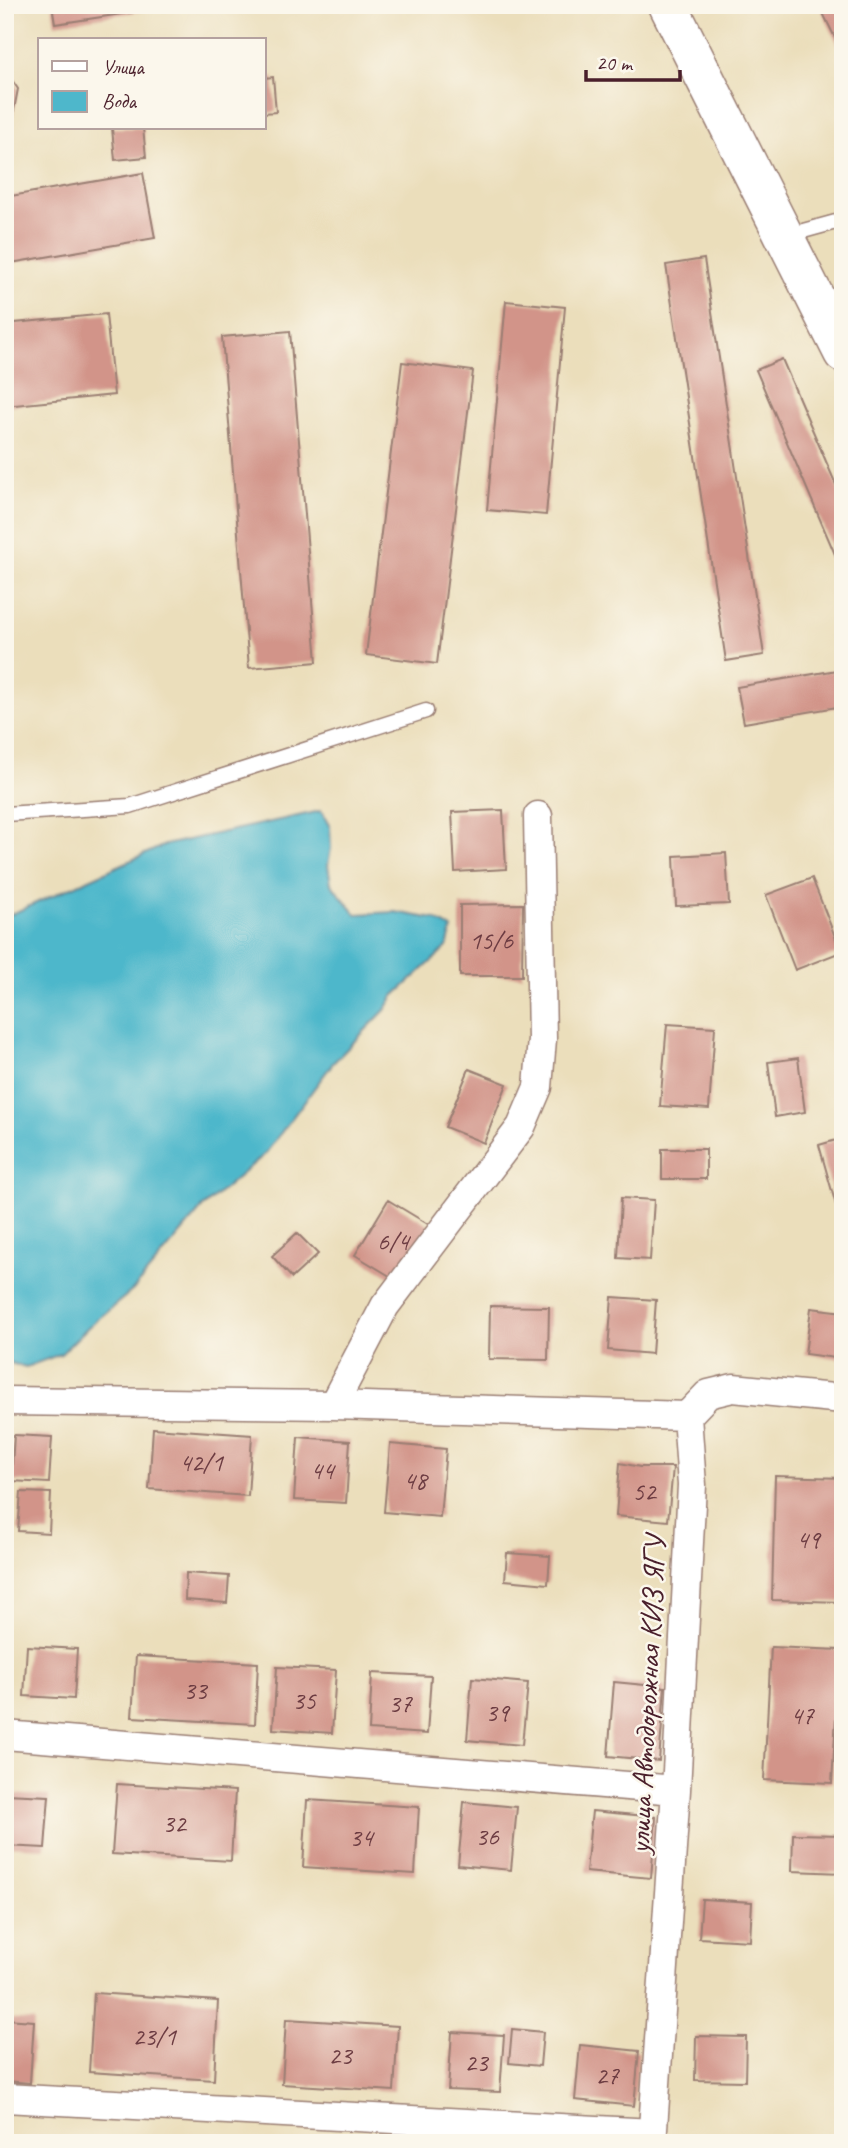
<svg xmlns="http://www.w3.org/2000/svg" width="848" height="2148" font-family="Caveat,sans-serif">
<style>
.water{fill:#4eb7cb;stroke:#4c6b7b;stroke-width:2}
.building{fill:#d29489}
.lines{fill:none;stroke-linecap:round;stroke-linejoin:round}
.lane-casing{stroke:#9a7e73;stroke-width:17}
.street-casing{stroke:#9a7e73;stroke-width:31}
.primary-casing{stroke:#9a7e73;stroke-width:41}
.lane{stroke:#fff;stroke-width:14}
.street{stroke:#fff;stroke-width:28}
.primary{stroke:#fff;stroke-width:38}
.labels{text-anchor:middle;stroke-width:5;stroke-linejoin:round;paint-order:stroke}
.number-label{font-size:26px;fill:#6c3c42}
.street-label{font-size:30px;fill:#4a1f2b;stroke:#fbf7ec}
</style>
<rect width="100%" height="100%" fill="#fbf7ec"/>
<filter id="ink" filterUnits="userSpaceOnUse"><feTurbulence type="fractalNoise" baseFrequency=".0143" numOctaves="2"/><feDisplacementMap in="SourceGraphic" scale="14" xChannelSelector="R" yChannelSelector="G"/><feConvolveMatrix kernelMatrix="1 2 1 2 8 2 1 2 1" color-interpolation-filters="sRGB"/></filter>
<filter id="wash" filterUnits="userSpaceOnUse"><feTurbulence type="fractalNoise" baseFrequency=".00686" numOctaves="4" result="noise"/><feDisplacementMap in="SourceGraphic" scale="28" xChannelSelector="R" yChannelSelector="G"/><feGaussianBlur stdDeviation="1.57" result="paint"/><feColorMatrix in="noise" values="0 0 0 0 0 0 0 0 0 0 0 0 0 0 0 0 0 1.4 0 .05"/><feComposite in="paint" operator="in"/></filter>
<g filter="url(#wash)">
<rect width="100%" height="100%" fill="#ebdebb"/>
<path class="water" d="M321,811L330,827L331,848L328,865L331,884L356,914L395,912L435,919L452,929L447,947L394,996L385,1010L333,1063L265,1154L203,1207L133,1290L87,1328L61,1354L26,1367L10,1363L5,1356V917L165,845Z"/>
<g id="blocks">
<path class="building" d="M52,5H168V7L55,24Z
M819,5H843V54Z
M5,70L18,89L13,115L5,120Z
M273,77L276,112L264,113V78Z
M112,128H143L146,157L115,160Z
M143,173L155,238L5,264V197Z
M704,259L764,655L726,661L666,265Z
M506,301L565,307L546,515L487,510Z
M106,314L114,395L5,406V324Z
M290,331L317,662L249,668L222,337Z
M782,359L843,501V573L756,370Z
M402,362L473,371L437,664L366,655Z
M843,669V706L744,723L737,687Z
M503,810L506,869L455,872L452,812Z
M726,853L729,904L676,906L674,856Z
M812,878L841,952L795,970L766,895Z
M523,904L522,976H460V905Z
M667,1024L715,1027L709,1109L660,1106Z
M798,1058L805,1112L775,1117L768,1062Z
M469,1069L507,1084L484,1143L445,1127Z
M843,1138V1215L839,1216L819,1145Z
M662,1149H706V1179H662Z
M621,1198L654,1200L650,1260L618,1258Z
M388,1200L431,1226L398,1281L355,1255Z
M297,1233L318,1254L292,1278L272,1256Z
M612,1297L656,1300L652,1354L608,1350Z
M490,1306L549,1307L548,1360L489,1359Z
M811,1308L843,1312V1359L805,1354Z
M153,1428L252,1435L248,1496L149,1489Z
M14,1435L52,1437L49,1483L11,1481Z
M298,1437L350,1441L346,1503L294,1500Z
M390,1444L446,1449L440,1517L384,1512Z
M620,1463L640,1467H673L668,1521L616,1516Z
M775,1476L843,1478V1602L772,1600Z
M21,1492L51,1493L49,1533L18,1531Z
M507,1553L550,1556L548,1584L505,1580Z
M186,1573L229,1576L227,1603L185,1600Z
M27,1646L77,1649L74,1699L24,1696Z
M771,1647L840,1650L832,1783L764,1780Z
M136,1656L258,1663L255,1724L132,1717Z
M277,1667L336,1670L332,1733L273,1729Z
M372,1673L431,1676L427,1734L369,1730Z
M472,1678L528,1683L522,1745L467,1740Z
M614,1682L665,1687L659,1761L608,1756Z
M117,1784L235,1791L231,1861L112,1854Z
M5,1794L49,1796L45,1848L5,1846Z
M307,1800L419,1807L415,1874L303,1867Z
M464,1802L517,1807L511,1870L458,1865Z
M592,1811L656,1817L651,1878L586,1872Z
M793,1834L843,1835V1873L792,1871Z
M702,1899L752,1902L750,1941L699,1938Z
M94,1993L218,2001L214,2080L89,2072Z
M5,2019L34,2021L30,2083L5,2081Z
M286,2019L398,2026L394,2091L282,2084Z
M512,2029L543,2032L540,2066L509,2063Z
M452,2032L504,2035L500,2092L448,2090Z
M696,2036L746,2037L745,2081L695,2080Z
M580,2045L639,2051L634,2106L575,2100Z"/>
</g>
</g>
<g filter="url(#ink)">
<use href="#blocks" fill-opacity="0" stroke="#9a7e73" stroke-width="2"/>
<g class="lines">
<g class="lane-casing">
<path id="lane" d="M785,236L843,220
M5,814L130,806L426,711"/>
</g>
<g class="street-casing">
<path id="street" d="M5,1401L333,1405L687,1416
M333,1405L385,1306L521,1127L538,1087L542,1039L538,816
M5,1735L676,1790
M5,2098L653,2133
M652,2143L676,1790L692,1485L687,1416L708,1394L733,1388L843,1399"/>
</g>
<g class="primary-casing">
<path id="primary" d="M668,5L843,353"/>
</g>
<use href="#lane" class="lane"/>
<use href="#street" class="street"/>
<use href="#primary" class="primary"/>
</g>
</g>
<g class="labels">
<g class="number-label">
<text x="491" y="949">15/6</text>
<text x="393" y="1250">6/4</text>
<text x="201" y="1471">42/1</text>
<text x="322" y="1479">44</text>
<text x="415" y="1489">48</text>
<text x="644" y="1500">52</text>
<text x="808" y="1548">49</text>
<text x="195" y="1699">33</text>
<text x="304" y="1709">35</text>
<text x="400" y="1712">37</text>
<text x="497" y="1721">39</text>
<text x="802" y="1724">47</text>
<text x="174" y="1832">32</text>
<text x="487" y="1845">36</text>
<text x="361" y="1846">34</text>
<text x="154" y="2045">23/1</text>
<text x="340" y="2064">23</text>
<text x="476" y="2071">23</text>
<text x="607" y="2084">27</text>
</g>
<g class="street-label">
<text transform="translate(647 1695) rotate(-87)" y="10">улица Автодорожная КИЗ ЯГУ</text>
</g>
</g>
<rect width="848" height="2148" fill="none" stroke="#fbf7ec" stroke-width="28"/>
<rect x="38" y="38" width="228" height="91" fill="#fbf7ec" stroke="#b4a19f" stroke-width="2"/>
<rect x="52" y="61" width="35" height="10" fill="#ffffff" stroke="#b4a19f" stroke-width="2"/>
<text x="102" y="74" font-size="21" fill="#4a1f2b">Улица</text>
<rect x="52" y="91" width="35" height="21" fill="#4eb7cb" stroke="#b4a19f" stroke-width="2"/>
<text x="102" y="108" font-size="21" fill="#4a1f2b">Вода</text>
<path d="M586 70v10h94v-10" fill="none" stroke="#4a1f2b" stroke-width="3.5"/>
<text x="596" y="70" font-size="21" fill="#4a1f2b" stroke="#fbf7ec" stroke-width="5" paint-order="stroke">20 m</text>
</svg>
